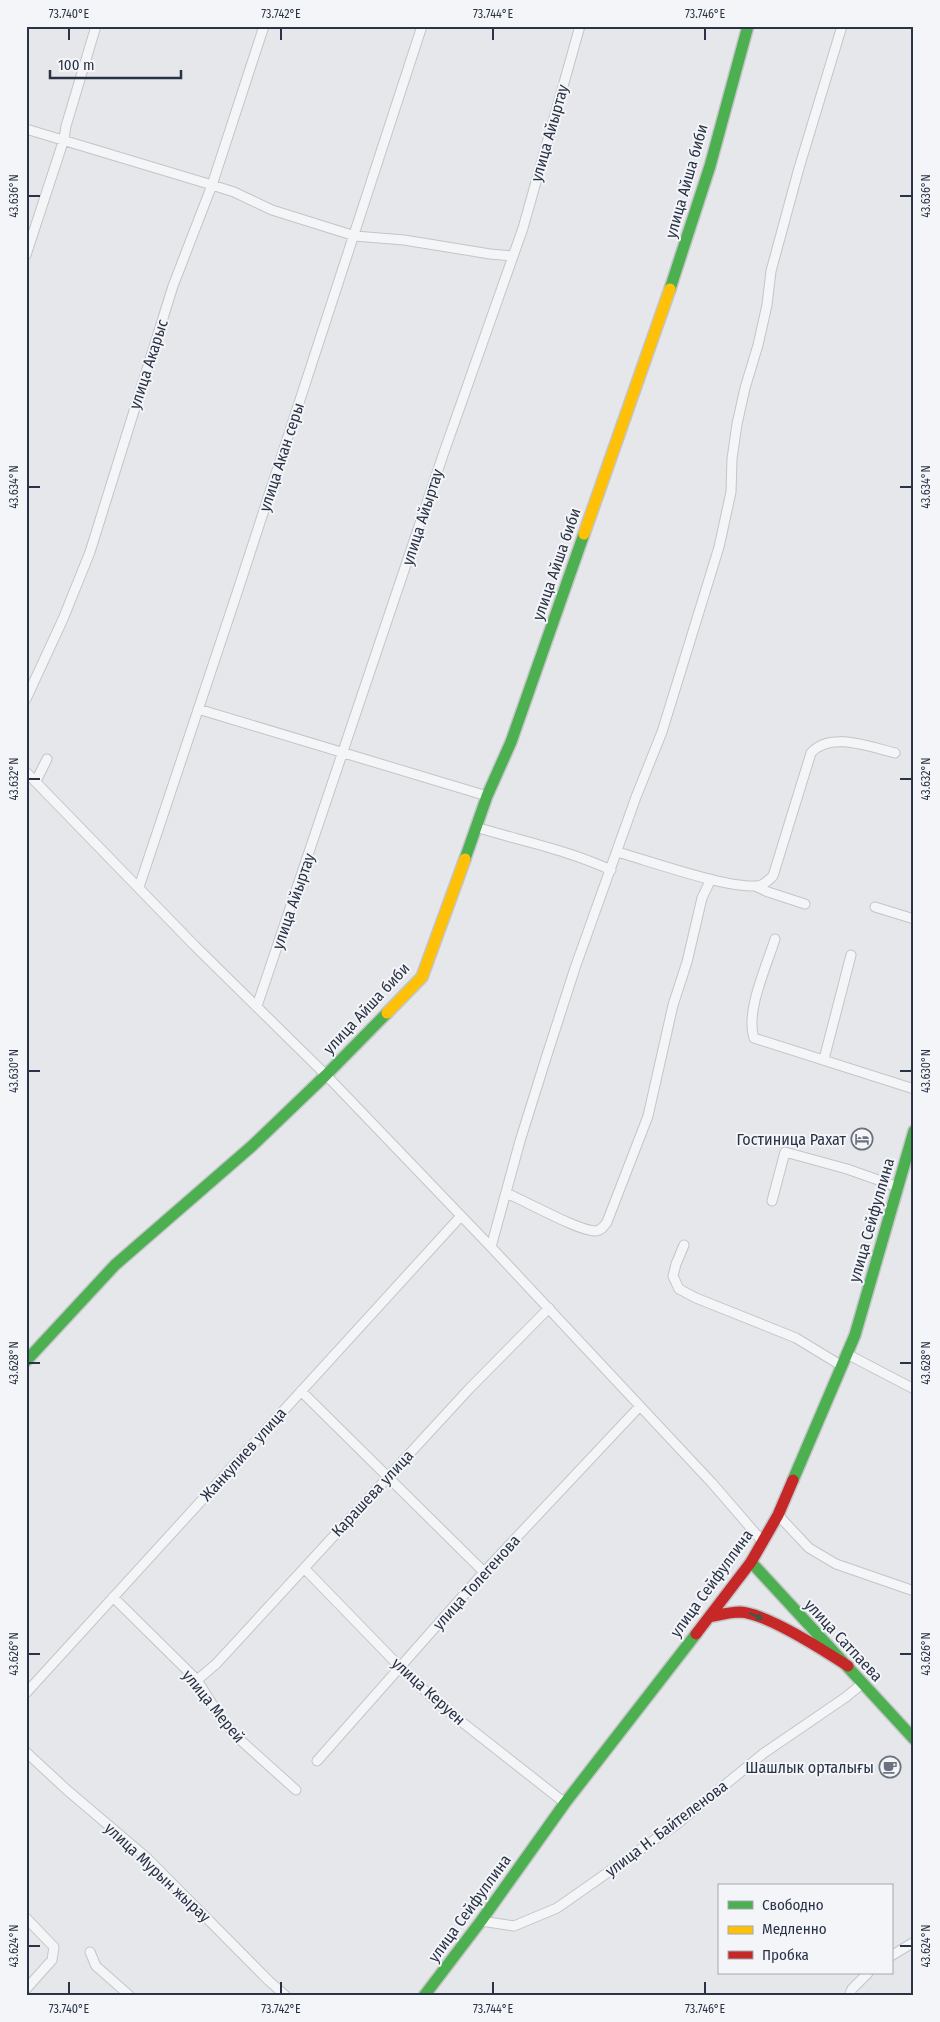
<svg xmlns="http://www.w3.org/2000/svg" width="940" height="2022" font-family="'Fira Sans Condensed',sans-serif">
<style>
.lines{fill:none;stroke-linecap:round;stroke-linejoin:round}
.street-casing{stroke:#c3c5c8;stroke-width:11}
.fast-casing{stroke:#c3c5c8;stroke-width:14}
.slow-casing{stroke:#c3c5c8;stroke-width:14}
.jam-casing{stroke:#c3c5c8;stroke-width:14}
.street{stroke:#f4f5f7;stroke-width:9}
.fast{stroke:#4caf50;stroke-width:11}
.slow{stroke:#ffc107;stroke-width:11}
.jam{stroke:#c62828;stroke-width:11}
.oneway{fill:#365e49}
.ticks{fill:none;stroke:#2a3345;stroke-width:2}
.labels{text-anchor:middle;stroke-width:4;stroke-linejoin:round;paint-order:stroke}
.street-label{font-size:16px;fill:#2a3345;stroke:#f3f5f9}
.poi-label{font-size:16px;fill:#2a3345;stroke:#f3f5f9;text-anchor:end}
.neatline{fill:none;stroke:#2a3345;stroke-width:2}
.ticks-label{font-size:12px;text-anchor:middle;fill:#2a3345}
</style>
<rect width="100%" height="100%" fill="#e5e7ea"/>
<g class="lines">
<g class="street-casing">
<path id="street" d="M26,129L212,185L234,192L272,210L355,236L404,240L490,254L512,256
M26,255L64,139L66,126L96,26
M26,699L63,619L90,552L173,286L212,185L264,26
M198,709L487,796
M26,772L194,945L326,1075L491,1247L712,1483L763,1542
M36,781L47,759
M476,827C521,841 568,850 611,870
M617,852C647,860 735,892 761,885C766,883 769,880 773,876L811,753C830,731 870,747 895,753
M755,886L768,892L805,904
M139,887L235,599L422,26
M875,907L914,919
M775,939C767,965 745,1012 754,1038L914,1089
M257,1006L443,455L523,228L580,26
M824,1059L851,955
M506,1193C526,1201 578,1231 596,1231C602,1230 604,1226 607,1222L648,1116L673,1005L687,962L702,898L711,879
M772,1201L785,1152L847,1169L898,1187
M684,1245L676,1264L673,1276L679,1289L696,1298L796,1338L842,1366
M491,1247L520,1141L546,1058L575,968L636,797L662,732L719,547L731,492L732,459L737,424L745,388L758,345L767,305L771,271L799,168L842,26
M847,1354L914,1389
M301,1391L484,1572
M778,1515L809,1548L836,1564L914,1591
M304,1568L400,1667L439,1704L565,1803
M113,1597L197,1680L220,1717L237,1737L296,1790
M197,1680L216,1664L469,1389L549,1308
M26,1693L461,1216
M26,1752L67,1790L147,1858L269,1981L286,1996
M317,1761L484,1572L640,1406
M26,1918L54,1947L52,1960L26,1989
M481,1921L514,1926L557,1908L677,1824L764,1753L846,1697L863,1683
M90,1952L96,1966L130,1996
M891,1956L914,1942
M849,1996L852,1989L868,1973"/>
</g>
<g class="fast-casing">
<path id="fast" d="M670,289L710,166L748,26
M465,859L487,796L511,742L584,534
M26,1361L115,1265L252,1146L326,1075L387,1013
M793,1480L855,1335L914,1131
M751,1562L914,1739
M424,1996L481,1921L565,1803L696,1634"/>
</g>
<g class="slow-casing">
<path id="slow" d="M584,534L670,289
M387,1013L422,977L465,859"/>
</g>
<g class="jam-casing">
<path id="jam" d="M709,1617C719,1615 730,1612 740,1612C766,1613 825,1651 848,1666
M696,1634L751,1562L778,1515L793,1480"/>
</g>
<use href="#street" class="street"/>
<use href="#fast" class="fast"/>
<use href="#slow" class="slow"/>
<use href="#jam" class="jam"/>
</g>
<defs><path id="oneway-solid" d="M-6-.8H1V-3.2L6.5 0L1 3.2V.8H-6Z" transform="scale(1.25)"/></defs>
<use class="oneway" href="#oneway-solid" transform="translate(756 1616) rotate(23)"/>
<path class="ticks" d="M69,28V40M281,28V40M493,28V40M705,28V40M28,196H40M900,196H912M28,487H40M900,487H912M28,779H40M900,779H912M28,1071H40M900,1071H912M28,1363H40M900,1363H912M28,1654H40M900,1654H912M28,1946H40M900,1946H912M69,1982V1994M281,1982V1994M493,1982V1994M705,1982V1994"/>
<defs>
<g id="hotel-ring" transform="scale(1.125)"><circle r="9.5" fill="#f3f5f9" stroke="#6b727f" stroke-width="1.5"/><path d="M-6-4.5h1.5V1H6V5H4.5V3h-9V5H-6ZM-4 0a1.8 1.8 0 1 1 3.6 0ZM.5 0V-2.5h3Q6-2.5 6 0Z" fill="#6b727f"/></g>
<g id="cafe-ring" transform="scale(1.125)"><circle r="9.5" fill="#f3f5f9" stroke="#6b727f" stroke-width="1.5"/><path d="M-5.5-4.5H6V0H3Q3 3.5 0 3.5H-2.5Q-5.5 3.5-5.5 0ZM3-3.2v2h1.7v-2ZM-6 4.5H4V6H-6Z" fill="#6b727f"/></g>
</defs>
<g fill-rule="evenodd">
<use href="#hotel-ring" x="862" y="1139"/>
<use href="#cafe-ring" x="890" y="1767"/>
</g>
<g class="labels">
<g class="street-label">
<text transform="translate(549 133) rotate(-74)" y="6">улица Айыртау</text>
<text transform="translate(686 181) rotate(-74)" y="6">улица Айша биби</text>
<text transform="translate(148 364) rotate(-72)" y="6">улица Акарыс</text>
<text transform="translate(281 457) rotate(-72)" y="6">улица Акан серы</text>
<text transform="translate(422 517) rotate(-72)" y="6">улица Айыртау</text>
<text transform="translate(556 564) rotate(-71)" y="6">улица Айша биби</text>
<text transform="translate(293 901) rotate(-71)" y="6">улица Айыртау</text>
<text transform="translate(366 1008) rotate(-47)" y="6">улица Айша биби</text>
<text transform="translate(871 1220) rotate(-74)" y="6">улица Сейфуллина</text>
<text transform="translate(243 1454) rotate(-48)" y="6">Жанкулиев улица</text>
<text transform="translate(372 1493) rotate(-47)" y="6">Карашева улица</text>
<text transform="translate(476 1582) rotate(-48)" y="6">улица Толегенова</text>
<text transform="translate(711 1583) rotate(-54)" y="6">улица Сейфуллина</text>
<text transform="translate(844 1640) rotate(47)" y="6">улица Сатпаева</text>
<text transform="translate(429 1691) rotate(42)" y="6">улица Керуен</text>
<text transform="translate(214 1706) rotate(51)" y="6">улица Мерей</text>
<text transform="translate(666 1828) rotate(-37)" y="6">улица Н. Байтеленова</text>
<text transform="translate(158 1872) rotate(43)" y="6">улица Мурын жырау</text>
<text transform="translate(469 1908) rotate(-54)" y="6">улица Сейфуллина</text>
</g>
<g class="poi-label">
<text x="846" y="1145">Гостиница Рахат</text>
<text x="874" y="1773">Шашлык орталығы</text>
</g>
</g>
<rect width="940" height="2022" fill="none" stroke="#f3f5f9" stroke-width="55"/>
<rect x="718" y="1884" width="175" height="90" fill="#f3f5f9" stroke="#a3a7b1"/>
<rect x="728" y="1901" width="25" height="8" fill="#4caf50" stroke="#a3a7b1"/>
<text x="762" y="1910" font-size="15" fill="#2a3345">Свободно</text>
<rect x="728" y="1926" width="25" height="8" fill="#ffc107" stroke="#a3a7b1"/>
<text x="762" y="1934" font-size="15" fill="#2a3345">Медленно</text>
<rect x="728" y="1951" width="25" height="8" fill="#c62828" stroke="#a3a7b1"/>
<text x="762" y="1960" font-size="15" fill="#2a3345">Пробка</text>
<path d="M50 70v8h131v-8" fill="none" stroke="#2a3345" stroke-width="2.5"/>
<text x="58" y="70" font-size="15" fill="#2a3345" stroke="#f3f5f9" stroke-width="4" paint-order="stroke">100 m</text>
<rect x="28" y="28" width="884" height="1966" class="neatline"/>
<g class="ticks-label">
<text x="69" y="18">73.740°E</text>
<text x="281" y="18">73.742°E</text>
<text x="493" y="18">73.744°E</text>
<text x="705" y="18">73.746°E</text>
<text transform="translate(14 196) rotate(-90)" y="4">43.636°N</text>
<text transform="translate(926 196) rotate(-90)" y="4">43.636°N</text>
<text transform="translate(14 487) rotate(-90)" y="4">43.634°N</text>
<text transform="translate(926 487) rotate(-90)" y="4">43.634°N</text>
<text transform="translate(14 779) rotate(-90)" y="4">43.632°N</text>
<text transform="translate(926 779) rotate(-90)" y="4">43.632°N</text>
<text transform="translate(14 1071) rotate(-90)" y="4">43.630°N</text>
<text transform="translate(926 1071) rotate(-90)" y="4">43.630°N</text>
<text transform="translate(14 1363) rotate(-90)" y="4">43.628°N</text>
<text transform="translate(926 1363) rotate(-90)" y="4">43.628°N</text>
<text transform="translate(14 1654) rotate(-90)" y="4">43.626°N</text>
<text transform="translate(926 1654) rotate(-90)" y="4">43.626°N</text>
<text transform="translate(14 1946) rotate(-90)" y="4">43.624°N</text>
<text transform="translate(926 1946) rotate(-90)" y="4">43.624°N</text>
<text x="69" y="2013">73.740°E</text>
<text x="281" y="2013">73.742°E</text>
<text x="493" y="2013">73.744°E</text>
<text x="705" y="2013">73.746°E</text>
</g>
</svg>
